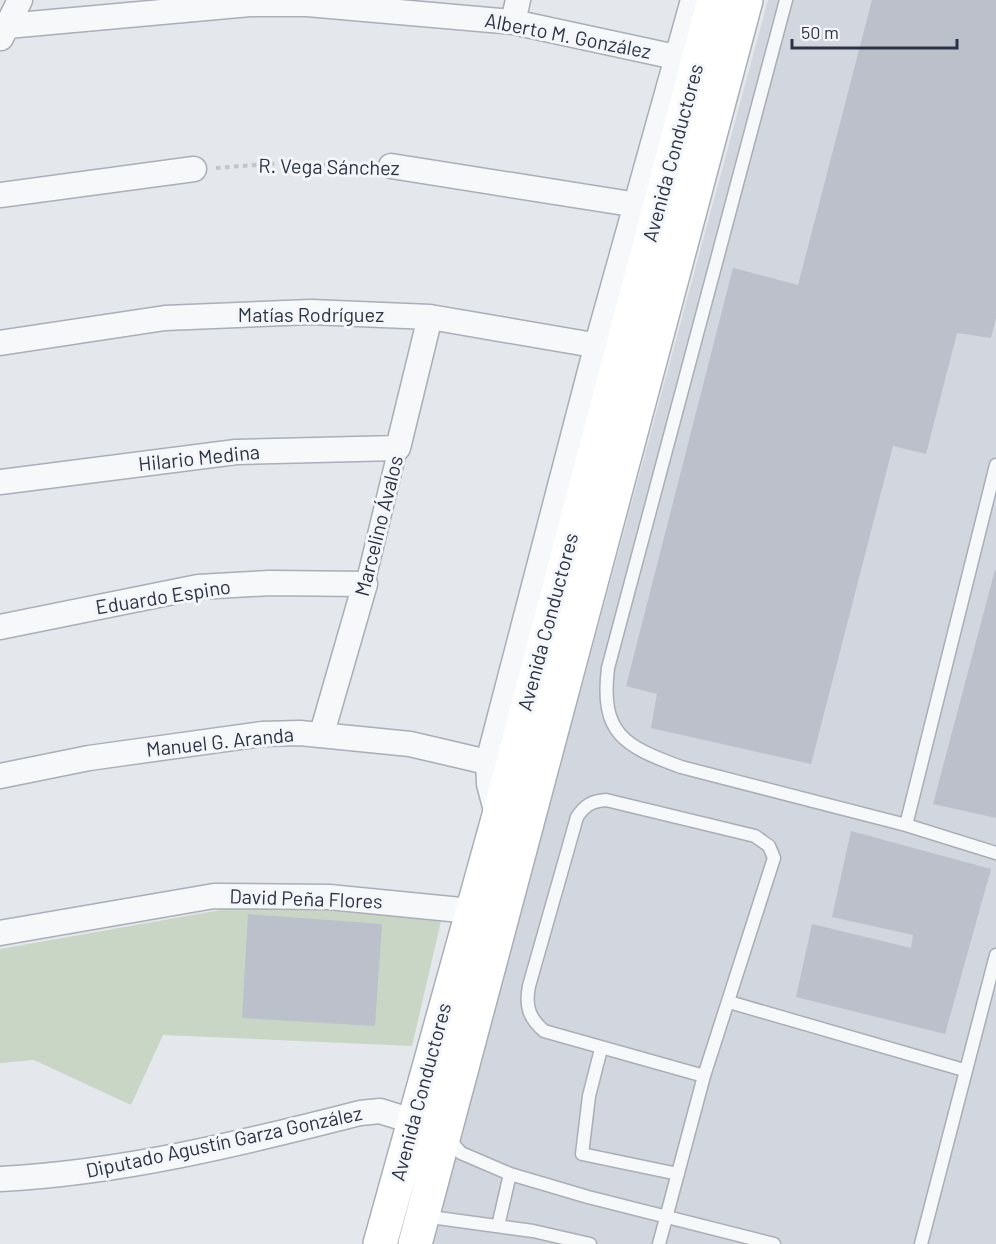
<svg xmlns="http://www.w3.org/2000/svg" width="996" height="1244" font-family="Barlow,sans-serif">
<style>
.built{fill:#d2d6de}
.green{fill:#c9d6c5}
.building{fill:#bbc0ca}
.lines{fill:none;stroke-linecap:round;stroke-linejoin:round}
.service-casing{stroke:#a9aeb7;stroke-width:15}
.pedestrian-casing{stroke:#a9aeb7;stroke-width:21}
.minor-casing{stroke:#a9aeb7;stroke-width:27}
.secondary-casing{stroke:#a9aeb7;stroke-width:36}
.path{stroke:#c2c5cb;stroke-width:4;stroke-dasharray:4.5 4.5;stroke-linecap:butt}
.service{stroke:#f7f8fa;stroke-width:12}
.pedestrian{stroke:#f7f8fa;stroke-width:18}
.minor{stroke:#f7f8fa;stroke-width:24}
.secondary{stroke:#fff;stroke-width:33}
.labels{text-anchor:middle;stroke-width:6;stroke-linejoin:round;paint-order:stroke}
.street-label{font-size:20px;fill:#2b3445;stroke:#f4f6f9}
</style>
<rect width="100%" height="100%" fill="#e4e7ec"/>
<path class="built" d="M768,0H996V1244H431Z"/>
<path class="green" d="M277,900L442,917L412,1046L163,1035L131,1105L34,1060L0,1063V949Z"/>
<path class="building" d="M872,0H996V318L991,338L957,333L926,454L893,446L811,764L651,728L657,694L626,686L733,268L798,285Z
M995,570H996V818L933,804Z
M851,831L991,869L945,1034L796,997L812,924L911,948L913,935L832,917Z
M248,914L382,924L375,1026L242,1018Z"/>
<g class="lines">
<g class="service-casing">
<path id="service" d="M786,0L608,668C600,734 624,746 681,767L906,825
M996,465L906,825L996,853
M729,1002L964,1070
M601,1049L589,1096L582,1154L678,1174
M448,1138L461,1153L510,1174L588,1197L774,1244
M423,1216L533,1231L590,1244
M498,1226L510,1174
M659,1244L704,1076L774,858L769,846L755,836L606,800C592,801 585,805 577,817L529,986C525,1006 529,1018 544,1031L704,1076
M921,1244L996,955"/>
</g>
<g class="pedestrian-casing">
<path id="pedestrian" d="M365,584L398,448"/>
</g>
<g class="minor-casing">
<path id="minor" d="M513,22L518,0
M7,26L250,4H307L513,22L694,61
M1,38L20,0
M391,166L650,207
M0,195L194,169
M0,343L165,318L311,312L430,317L611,348
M0,482L236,452L398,448L430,317
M0,627L198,587L270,583L365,584L322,733
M0,776L89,758L262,734L300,733L410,744L504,766
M498,818L489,784L488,762L597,344L693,0
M0,933L214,896L329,897L471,911
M0,1179C121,1173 243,1143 360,1113L380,1111L428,1126"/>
</g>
<g class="secondary-casing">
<path id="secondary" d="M380,1244L498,819L714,0
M415,1244L746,0"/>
</g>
<path class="path" d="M216,168L280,163L370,166"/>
<use href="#service" class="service"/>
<use href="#pedestrian" class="pedestrian"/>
<use href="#minor" class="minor"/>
<use href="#secondary" class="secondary"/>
</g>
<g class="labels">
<g class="street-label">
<text transform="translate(568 36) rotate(11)" y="7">Alberto M. González</text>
<text transform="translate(673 153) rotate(-75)" y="7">Avenida Conductores</text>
<text transform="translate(329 167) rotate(1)" y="7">R. Vega Sánchez</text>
<text x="311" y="322">Matías Rodríguez</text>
<text transform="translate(199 458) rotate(-6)" y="7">Hilario Medina</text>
<text transform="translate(379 526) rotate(-76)" y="7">Marcelino Ávalos</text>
<text transform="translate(163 597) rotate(-9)" y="7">Eduardo Espino</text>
<text transform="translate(548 622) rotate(-75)" y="7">Avenida Conductores</text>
<text transform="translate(220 742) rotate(-6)" y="7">Manuel G. Aranda</text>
<text transform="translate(306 899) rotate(2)" y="7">David Peña Flores</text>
<text transform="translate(421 1092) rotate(-75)" y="7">Avenida Conductores</text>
<text transform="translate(224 1142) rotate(-12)" y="7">Diputado Agustín Garza González</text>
</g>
</g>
<path d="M792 39v9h165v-9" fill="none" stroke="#2b3445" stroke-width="3"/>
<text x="801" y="39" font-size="18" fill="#2b3445" stroke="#f4f6f9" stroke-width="4.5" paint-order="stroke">50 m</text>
</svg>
